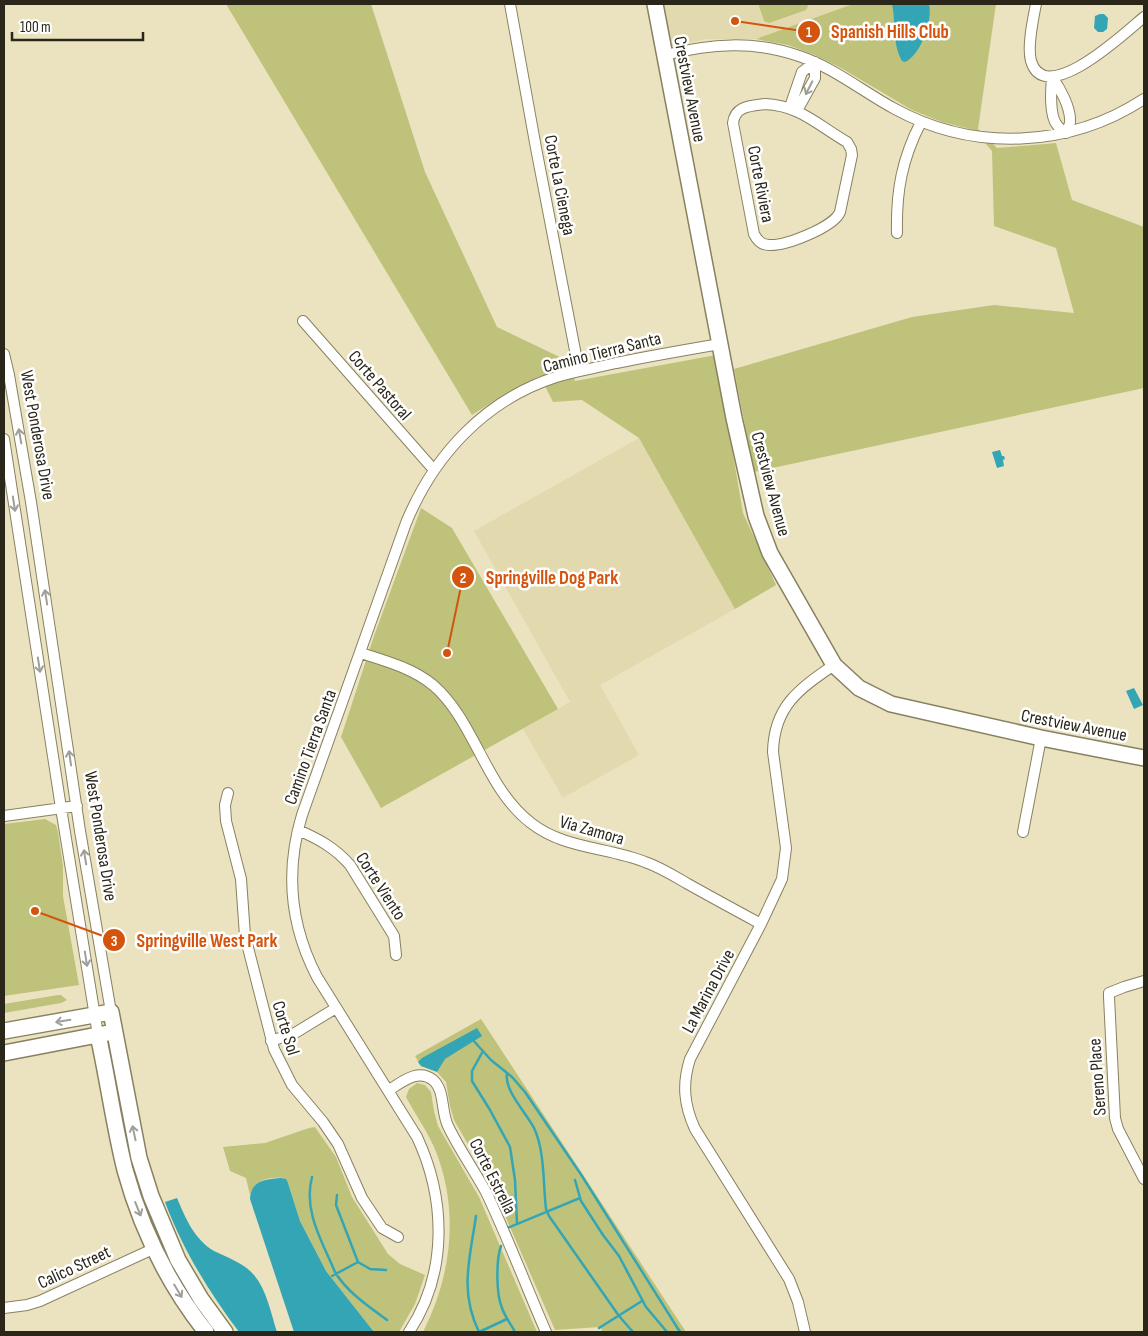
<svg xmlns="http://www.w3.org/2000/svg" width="1148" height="1336" font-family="'Sofia Sans Condensed',sans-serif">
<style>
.built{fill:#e2d9af}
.green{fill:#bfc27a}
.water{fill:#34a5b4}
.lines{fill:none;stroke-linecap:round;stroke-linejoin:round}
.stream{stroke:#34a5b4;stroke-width:2.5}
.street-casing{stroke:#888160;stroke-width:12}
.secondary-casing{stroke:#888160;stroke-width:18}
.street{stroke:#fff;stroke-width:10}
.secondary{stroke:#fff;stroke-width:15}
.oneway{stroke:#9f9e98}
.labels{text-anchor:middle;stroke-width:5;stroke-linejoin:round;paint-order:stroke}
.street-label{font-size:18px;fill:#2a271a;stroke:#fff}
.leader{fill:none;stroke:#d5540d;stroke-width:2}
.callout-dot{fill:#d5540d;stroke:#fff;stroke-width:2}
.mark-label{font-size:15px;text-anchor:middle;font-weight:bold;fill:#fff}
.callout-label{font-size:19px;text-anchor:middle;font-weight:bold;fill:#d5540d;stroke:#fff;stroke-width:5;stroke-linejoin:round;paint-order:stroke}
</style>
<rect width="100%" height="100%" fill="#ebe3c0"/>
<path class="built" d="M661,4H853L756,39H707L670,47Z
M639,438L735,609L600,685L639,755L563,798L523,729L570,702L474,531Z"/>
<path class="green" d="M226,4H371L425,172L497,327L570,362L575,381L716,355L743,513L776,585L735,609L639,438L582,400L553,402L540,376L508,392L472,415Z
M760,4H809L806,10L769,23L764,21L759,6Z
M853,4H996L978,129L997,148L1056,143L1072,200L1144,227V388L754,472L734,369L912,317L994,305L1074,313L1056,248L994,226L992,151L974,130L942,122L912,110L841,68L815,55L788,45L756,39Z
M421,508L452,528L558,709L381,808L341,737L374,636Z
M45,819L56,825L58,832L63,866V896L79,985L4,996V824Z
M58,995H61L67,1000L61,1003L4,1013V1004Z
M481,1019L686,1332H603L600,1327L555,1330L492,1186L454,1120L450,1106L446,1082L436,1071L421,1066L415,1056Z
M417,1083L425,1085L431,1092L434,1111L438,1126L479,1197L537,1332H423C452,1275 460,1208 434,1147C426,1129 415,1114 406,1097L409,1089Z
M315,1127L336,1157L352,1197L388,1254L400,1264L425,1275L415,1304L399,1332H374L326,1271L300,1221L288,1183L283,1178C269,1177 255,1179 250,1195L246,1178L230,1171L223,1147L265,1143L309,1128Z"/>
<path class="water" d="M892,4H929C933,20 921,55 905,62L902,61C892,43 896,23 892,4Z
M1100,14H1104L1108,18L1107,29L1103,32H1098L1094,28L1095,16Z
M1000,450L1002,456H1004L1005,459L1003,460L1004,466L997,468L992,452Z
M1134,688L1143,705L1134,709L1126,691Z
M477,1028L482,1036L445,1059L437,1072L421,1066L418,1062L422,1058Z
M281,1178L286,1179L288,1183L300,1221L326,1271L374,1332H294L250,1199C251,1180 266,1179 281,1178Z
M177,1198C186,1219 194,1239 214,1251C228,1258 244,1263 254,1275C267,1290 271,1314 277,1332H239C209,1292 183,1250 165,1202Z"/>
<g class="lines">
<path class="stream" d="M472,1039L491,1060L512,1077L525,1092L582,1176L680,1332
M483,1051L472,1071V1081L490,1110L510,1147L515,1180L517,1224
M507,1073C504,1091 526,1112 534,1128C545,1151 543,1184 546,1209L549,1216L619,1316L633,1332
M312,1177C303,1211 322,1241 335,1272C346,1291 369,1307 387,1320
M575,1180L581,1201L603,1235L619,1256L646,1307L667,1332
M337,1195L336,1205L358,1262L370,1269L386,1270
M476,1216C470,1258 459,1291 479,1332L507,1319
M505,1229L580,1198
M501,1246C496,1260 496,1294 502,1308C505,1317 511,1324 515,1332
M332,1276L358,1262
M599,1328L642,1301"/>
<g class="street-casing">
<path id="street" d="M510,4L536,148L579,371
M1036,4C1033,19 1027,47 1031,61C1045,109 1127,31 1144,17
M665,55C710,44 754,40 799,56C835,68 863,92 895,109C974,152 1069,148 1144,99
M1052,77C1060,88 1071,108 1070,122C1070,125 1067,130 1066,133C1063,131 1059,128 1057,125C1049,115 1051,90 1052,77Z
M765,104C799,105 819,126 847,142L851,149L852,155L840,212C834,227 786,246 769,245C762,245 757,240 754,234L733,123C735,106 750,106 765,104Z
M792,109L799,107L815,78V62
M792,109L791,104L802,72L815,62
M897,233C896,191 902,159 921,122
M303,321L434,470
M4,354L9,375L31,502L80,831L111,1012
M4,439L61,808L98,1035
M361,653C386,661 412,668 433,685C475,721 485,788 531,823C564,849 607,847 645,862C660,867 674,876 688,884C713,898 737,911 761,924
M228,793L225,805L226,821L241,879L245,936L274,1049L292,1085L323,1122L338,1144L362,1198L382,1228L398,1237
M4,816L77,806
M298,830C319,839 335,848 350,865L394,936L396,955
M1023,832L1041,738
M1144,981L1124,987L1109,993V997L1115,1118L1118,1129L1144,1179
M271,1041L295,1033L336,1008
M389,1090C402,1082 418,1068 433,1080C445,1090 441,1112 448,1126C459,1149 474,1170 486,1192C508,1238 526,1286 546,1332
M4,1308L27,1305L40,1301L155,1248
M409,1332C448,1273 446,1199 417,1137L317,977C290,925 285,871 302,815L406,523C434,455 485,400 556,377C576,371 596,368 616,363C650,356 685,350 720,344
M805,1332L798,1302L789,1279L695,1129C684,1105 682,1084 690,1059L761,924L782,879L786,848L773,752C774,706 799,689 834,665"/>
</g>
<g class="secondary-casing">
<path id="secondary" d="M655,4L734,418L756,516L770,553L834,665L859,688L891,704L1041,738L1144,758
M4,1031L111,1012L139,1158L151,1196L178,1260L201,1299L225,1332
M98,1035C108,1080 114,1126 125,1170C141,1228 169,1285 206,1332
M4,1053L108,1033"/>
</g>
<use href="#street" class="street"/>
<use href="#secondary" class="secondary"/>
</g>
<defs><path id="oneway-shaft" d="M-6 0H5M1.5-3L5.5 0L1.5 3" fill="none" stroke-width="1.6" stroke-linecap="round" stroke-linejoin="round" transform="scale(1.25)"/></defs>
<g class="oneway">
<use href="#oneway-shaft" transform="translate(809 88) rotate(117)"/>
<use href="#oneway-shaft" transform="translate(20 436) rotate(-100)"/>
<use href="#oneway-shaft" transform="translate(14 504) rotate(81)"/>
<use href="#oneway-shaft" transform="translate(46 597) rotate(-99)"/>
<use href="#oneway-shaft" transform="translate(39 665) rotate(81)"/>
<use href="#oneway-shaft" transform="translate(70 758) rotate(-98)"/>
<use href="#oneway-shaft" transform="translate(85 857) rotate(-99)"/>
<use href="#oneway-shaft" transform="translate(86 959) rotate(81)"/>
<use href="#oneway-shaft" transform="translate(63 1021) rotate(170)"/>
<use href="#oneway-shaft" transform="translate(134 1133) rotate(-102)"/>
<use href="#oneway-shaft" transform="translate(138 1209) rotate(68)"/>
<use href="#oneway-shaft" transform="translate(178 1291) rotate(59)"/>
</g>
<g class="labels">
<g class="street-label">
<text transform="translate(690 89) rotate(79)" y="6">Crestview Avenue</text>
<text transform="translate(761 184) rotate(79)" y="6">Corte Riviera</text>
<text transform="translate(560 185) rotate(79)" y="6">Corte La Cienega</text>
<text transform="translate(602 352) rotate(-14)" y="6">Camino Tierra Santa</text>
<text transform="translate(380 385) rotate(49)" y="6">Corte Pastoral</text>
<text transform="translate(38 435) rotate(80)" y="6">West Ponderosa Drive</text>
<text transform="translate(771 484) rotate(75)" y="6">Crestview Avenue</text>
<text transform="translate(1074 725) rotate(11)" y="6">Crestview Avenue</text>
<text transform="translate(310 747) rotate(-70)" y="6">Camino Tierra Santa</text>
<text transform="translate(592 830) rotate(16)" y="6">Via Zamora</text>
<text transform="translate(101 836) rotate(81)" y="6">West Ponderosa Drive</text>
<text transform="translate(381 886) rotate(57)" y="6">Corte Viento</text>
<text transform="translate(708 991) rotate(-62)" y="6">La Marina Drive</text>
<text transform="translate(286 1028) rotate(73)" y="6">Corte Sol</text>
<text transform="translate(1097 1077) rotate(-94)" y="6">Sereno Place</text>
<text transform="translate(493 1176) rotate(63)" y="6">Corte Estrella</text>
<text transform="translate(74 1267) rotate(-25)" y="6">Calico Street</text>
</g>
</g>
<path class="leader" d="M735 21L809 32M447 653L463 577M35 911L114 940"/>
<g class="callout-dot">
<circle cx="735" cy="21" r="5"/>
<circle cx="447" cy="653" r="5"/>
<circle cx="35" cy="911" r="5"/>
<circle cx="809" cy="32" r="12"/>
<circle cx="463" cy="577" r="12"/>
<circle cx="114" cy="940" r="12"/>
</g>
<g class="mark-label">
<text x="809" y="37">1</text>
<text x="463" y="583">2</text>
<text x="114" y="946">3</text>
</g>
<g class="callout-label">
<text x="890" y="38">Spanish Hills Club</text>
<text x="552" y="584">Springville Dog Park</text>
<text x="207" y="947">Springville West Park</text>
</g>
<rect width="1148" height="1336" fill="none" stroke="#2a271a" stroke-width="10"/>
<path d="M12 32v8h131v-8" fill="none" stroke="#2a271a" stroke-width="2.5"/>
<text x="20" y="32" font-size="15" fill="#2a271a" stroke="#ffffff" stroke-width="4" paint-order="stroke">100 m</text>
</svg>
